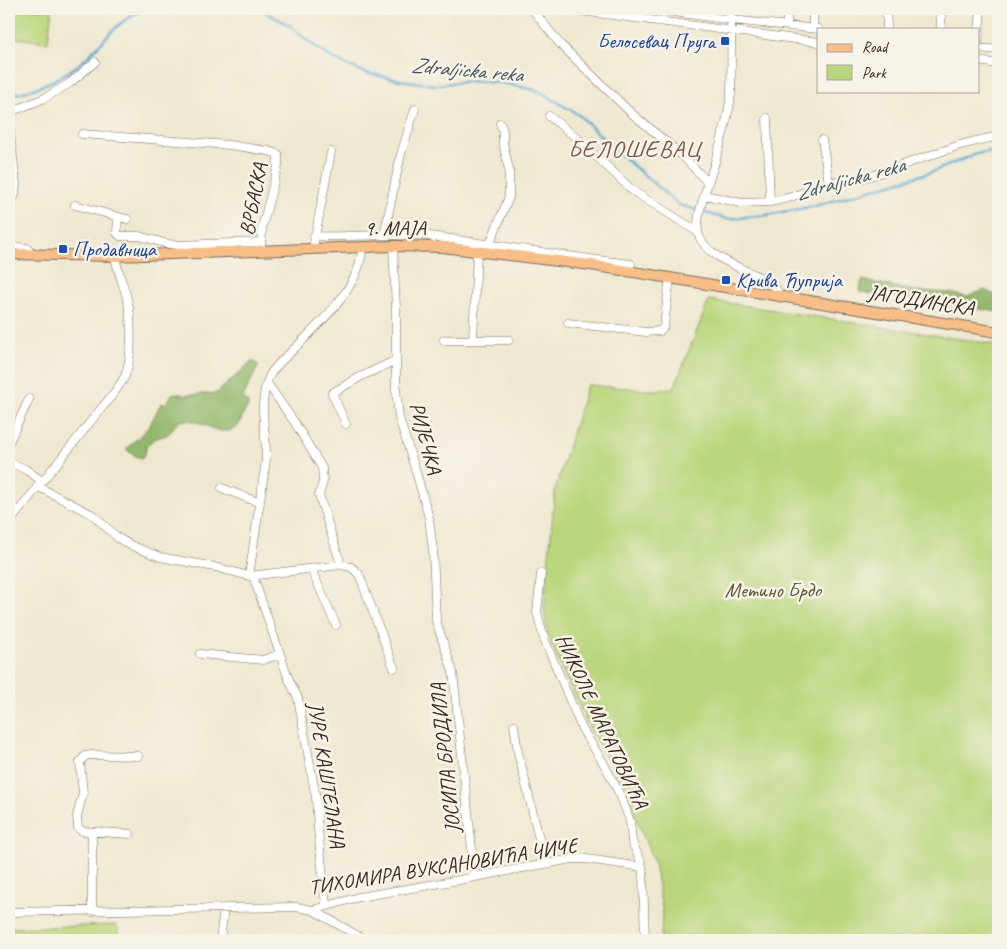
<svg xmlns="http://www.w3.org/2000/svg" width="1007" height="949" font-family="Caveat,sans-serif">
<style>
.green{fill:#bad67c;stroke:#7a804d}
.forest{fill:#93b76c;stroke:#677045}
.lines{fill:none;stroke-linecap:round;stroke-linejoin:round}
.stream{stroke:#55a8d0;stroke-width:2.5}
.minor-casing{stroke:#7a6c5c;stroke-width:9}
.major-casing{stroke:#7a6c5c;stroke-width:12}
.minor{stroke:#fff;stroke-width:8}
.major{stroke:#f7be88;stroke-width:10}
.transit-dot{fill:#1a4fb4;stroke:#f7f3e8;stroke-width:2}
.labels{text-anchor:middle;stroke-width:5;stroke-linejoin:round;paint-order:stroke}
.transit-label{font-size:21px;fill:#164399;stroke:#f7f3e8;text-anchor:start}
.street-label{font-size:21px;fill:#3b2a1e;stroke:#f7f3e8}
.park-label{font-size:21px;fill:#5b5536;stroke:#f7f3e8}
.water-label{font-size:22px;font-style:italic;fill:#44565c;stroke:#f7f3e8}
.quarter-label{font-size:24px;letter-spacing:1px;fill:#7b5946;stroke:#f7f3e8}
</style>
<rect width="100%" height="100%" fill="#f7f3e8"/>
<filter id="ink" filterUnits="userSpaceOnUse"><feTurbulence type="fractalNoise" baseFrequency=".02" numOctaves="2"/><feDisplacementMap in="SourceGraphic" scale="10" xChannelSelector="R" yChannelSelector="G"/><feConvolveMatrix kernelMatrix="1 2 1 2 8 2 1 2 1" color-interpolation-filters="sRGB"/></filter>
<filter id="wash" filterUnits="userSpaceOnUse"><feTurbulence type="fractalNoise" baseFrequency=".0096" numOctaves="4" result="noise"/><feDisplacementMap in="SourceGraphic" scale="20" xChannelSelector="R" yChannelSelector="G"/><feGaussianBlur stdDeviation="1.12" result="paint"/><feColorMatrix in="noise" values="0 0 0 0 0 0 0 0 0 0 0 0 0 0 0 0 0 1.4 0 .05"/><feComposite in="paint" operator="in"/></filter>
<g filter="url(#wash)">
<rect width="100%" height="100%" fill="#efe8d0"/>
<path class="green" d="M9,9H52L48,42L9,37Z
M709,300L998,345V940H661L662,909L654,863L621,780L593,735L562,669L547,632L544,608L555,490L587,385L651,390L674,388Z
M117,925L120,940H9V928Z"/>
<path class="forest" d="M862,280L915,291L950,293L967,297L984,290L998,296V312L938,302L859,292Z
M252,361L259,365L243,397L248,402V407C242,413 242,425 234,429C217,438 198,416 181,421C173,424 173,431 167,435C165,436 162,436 160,437C155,438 151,442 147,445L145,454L142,458L135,456L126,449L149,427L161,403L166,404L173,393L185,395L217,393Z"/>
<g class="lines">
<path class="stream" d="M259,9L289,25L309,42L335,60L366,73L400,80L435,85L471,81L503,83L539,91L579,115L615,150L679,205L727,219L767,215L815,206L932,172L976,154L998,150
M9,95C36,91 65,77 85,59C108,38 117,19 148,9"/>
</g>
</g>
<g filter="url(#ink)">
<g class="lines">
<g class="minor-casing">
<path id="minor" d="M532,9L560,44L630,112L683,156L708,183
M566,9L818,42
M653,9L731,20L818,29
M731,9C731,36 732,65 731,92C730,114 721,141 715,162C710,180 693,219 699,236C711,267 775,273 779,295
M813,9V28
M886,9L887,29
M787,25V9
M941,29V9
M978,42L981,9
M978,48L998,50
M978,61L998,64
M549,116L577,138L633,191L698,232
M767,118L770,202
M82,134L229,145L268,151L278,154V166L262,228L261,250
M822,140L829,183
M705,195L741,203L770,202L788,198L833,182H851L874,175L960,145L998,136
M75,205L127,219
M9,210L15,194L16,184L9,124L10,115L15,110L45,98L70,83L95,62
M118,217L117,233L120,236H139L168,244L178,245L261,242
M384,235L401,154L415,109
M314,236C334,238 425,231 434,238
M430,236L590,259L597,266
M490,243L509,197V170L503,143V131L500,123
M9,246L27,248L32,254
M393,246L396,308V389L399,418L417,475L429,518L433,550L436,621L453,672L475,877
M313,248L331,152
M590,259L631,264
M568,323L646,332L660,331L664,326L670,278
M473,339L477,251
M444,340H509
M267,383L295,423L322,468L323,482L319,495L341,565
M346,424L332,393L360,377L396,360
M9,442L29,399
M9,462L25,469L42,481
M37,486L93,515L118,538L130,545L160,557L215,567L249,576L341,565L351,567L359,574L394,668
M222,488L260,503
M9,523C37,487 67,452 95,416C105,404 118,390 125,376C132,358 131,334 130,315C129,295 118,276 115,256
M311,569L336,625
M541,574L537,612L543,636L582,729L604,764L621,797L630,821L632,842L641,862L643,873L645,940
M249,576L266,460C267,432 257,404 269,377C274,366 285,358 294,349C320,323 362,286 362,247
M200,654L263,660L280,654L253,576
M280,654L289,680L298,698L316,798L318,829L326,905
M514,725L518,752L545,863
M130,834L82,831L78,828L77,816L83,793L80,762L85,756L91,755L138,756
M313,910L359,897L459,880L572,859H587L642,867
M9,912L296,907L313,910L365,940
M92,912V832
M220,940L224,909"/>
</g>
<g class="major-casing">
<path id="major" d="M9,254L115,256L393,246L442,247L591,265L998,332"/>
</g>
<use href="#minor" class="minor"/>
<use href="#major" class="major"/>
</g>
</g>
<g class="transit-dot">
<rect x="720" y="36" width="10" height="10" rx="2.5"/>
<rect x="58" y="244" width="10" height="10" rx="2.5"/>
<rect x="721" y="275" width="10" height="10" rx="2.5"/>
</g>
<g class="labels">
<g class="transit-label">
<text x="715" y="48" text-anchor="end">Белосевац Пруга</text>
<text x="73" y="256">Продавница</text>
<text x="736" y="287">Крива Ћуприја</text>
</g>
<g class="street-label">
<text transform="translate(253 199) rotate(-79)" y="7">ВРБАСКА</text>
<text x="395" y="235">9. МАЈА</text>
<text transform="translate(921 300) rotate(9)" y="7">ЈАГОДИНСКА</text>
<text transform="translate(426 438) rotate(75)" y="7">РИЈЕЧКА</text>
<text transform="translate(602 721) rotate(65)" y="7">НИКОЛЕ МАРАТОВИЋА</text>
<text transform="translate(445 758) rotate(-96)" y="7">ЈОСИПА БРОДИЛА</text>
<text transform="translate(327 775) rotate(81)" y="7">ЈУРЕ КАШТЕЛАНА</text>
<text transform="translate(443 866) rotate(-9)" y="7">ТИХОМИРА ВУКСАНОВИЋА ЧИЧЕ</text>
</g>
<g class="park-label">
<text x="773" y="597">Метино Брдо</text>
</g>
<g class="water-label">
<text transform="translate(467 69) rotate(5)" y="8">Zdraljicka reka</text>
<text transform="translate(850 178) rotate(-15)" y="8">Zdraljicka reka</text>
</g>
<g class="quarter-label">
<text x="635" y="157">БЕЛОШЕВАЦ</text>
</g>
</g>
<rect width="1007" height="949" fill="none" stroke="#f7f3e8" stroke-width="30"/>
<rect x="817" y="28" width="162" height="65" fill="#f7f3e8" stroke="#aca397"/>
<rect x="827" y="44" width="25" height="8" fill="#f7be88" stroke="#aca397"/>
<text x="862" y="52" font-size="15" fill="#3b2a1e">Road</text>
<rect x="827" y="65" width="25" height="15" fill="#bad67c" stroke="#aca397"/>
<text x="862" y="78" font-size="15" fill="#3b2a1e">Park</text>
</svg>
